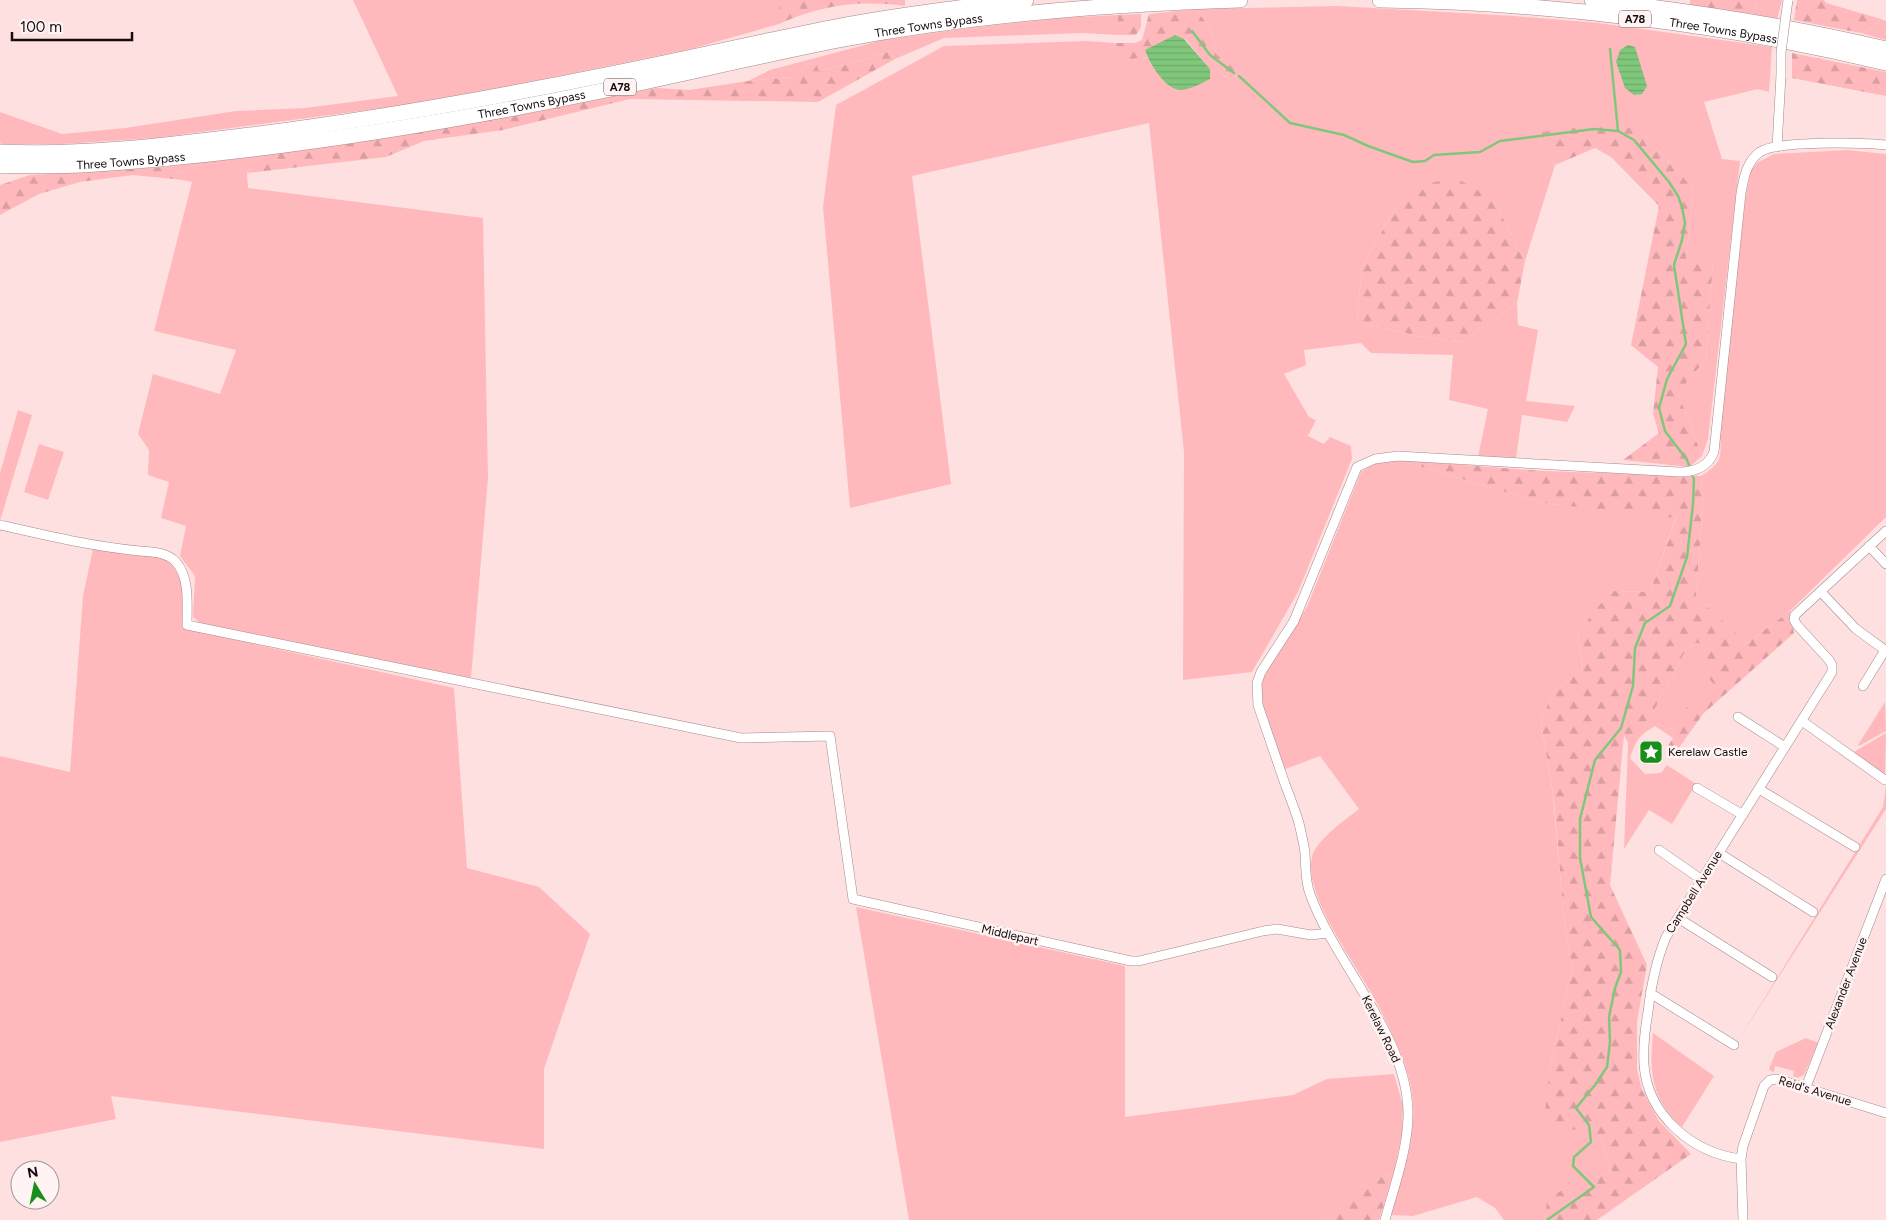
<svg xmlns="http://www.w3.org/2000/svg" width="1886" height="1220" font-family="Figtree,sans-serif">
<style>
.green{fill:#ffb9bd}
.forest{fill:url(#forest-firs)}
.water{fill:url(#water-rules)}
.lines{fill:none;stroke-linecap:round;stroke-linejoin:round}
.stream{stroke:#80c77c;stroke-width:2.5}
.street-casing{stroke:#a4898a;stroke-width:10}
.highway-casing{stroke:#a4898a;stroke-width:16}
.street{stroke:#fff;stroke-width:9}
.highway{stroke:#fff;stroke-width:15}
.street-bridge-casing{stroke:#a4898a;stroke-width:10;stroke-linecap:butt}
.street-bridge{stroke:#fff;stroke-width:9}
.labels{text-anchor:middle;stroke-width:5;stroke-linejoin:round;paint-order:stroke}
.shield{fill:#fff3f3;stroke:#5b5151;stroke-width:1}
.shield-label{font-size:11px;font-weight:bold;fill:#150b0c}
.street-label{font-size:12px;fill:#150b0c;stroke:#fff3f3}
.poi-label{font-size:12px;fill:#150b0c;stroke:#fff3f3;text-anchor:start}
</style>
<defs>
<pattern id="forest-firs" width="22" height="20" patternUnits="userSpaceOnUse" patternTransform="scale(1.25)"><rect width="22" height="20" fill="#ffb9bd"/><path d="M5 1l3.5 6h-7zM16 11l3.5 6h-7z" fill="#da9ea1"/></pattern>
<pattern id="water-rules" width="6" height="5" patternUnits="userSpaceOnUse" patternTransform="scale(1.25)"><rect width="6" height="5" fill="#80c77c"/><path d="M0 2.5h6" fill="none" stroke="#6eaa6a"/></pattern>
</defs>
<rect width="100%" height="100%" fill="#fee0e1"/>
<path class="green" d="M353,0H779V24L691,49L510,86L399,106L155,138L63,144H1L0,142V112L62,134L125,128L236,111L305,108L398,96Z
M1756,0H1782L1777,19L1753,14Z
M1337,6L1515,16L1599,23L1772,47L1769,92L1758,89L1704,102L1722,159L1740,161L1708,439L1702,456L1678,393L1706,359L1713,263L1686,259L1693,188L1640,130L1535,133L1555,165L1525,261L1493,199L1396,207L1362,266L1357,322L1418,336L1462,342L1517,303L1518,325L1538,330L1526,401L1575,406L1567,422L1522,415L1516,458L1478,457L1488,409L1449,400L1453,355L1371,353L1361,343L1304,350L1306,365L1284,374L1309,417L1316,420L1308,436L1324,444L1330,437L1351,446L1352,459L1298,592L1252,672L1183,680L1184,452L1149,123L912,176L951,484L850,508L823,207L836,105L944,46L1087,41L1114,43L1125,60L1147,57L1161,78L1210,79V69L1230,79L1240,73L1216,54L1210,28L1196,9Z
M1118,15V35L1082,33L944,38L895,59L890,51L867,59L819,71L816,62L807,64L793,77L748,81L770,70L883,40L961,29L1059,18Z
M1881,19L1886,21V40L1861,33L1869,30Z
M1847,150L1886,154V517L1790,611L1747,643L1696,596L1703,503L1701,476C1723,462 1721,458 1720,433L1745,200L1751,171L1757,163L1774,154Z
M261,155L247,173L248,188L483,218L488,478L471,678L200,623L193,617L195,576L180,556L186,526L161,518L169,482L148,475L149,450L138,434L153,374L220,394L236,350L154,331L192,182L183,180L185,174L164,167Z
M18,410L32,415L0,521V473Z
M39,444L64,452L48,500L24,492Z
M1399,460L1542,503L1676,517L1650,592L1613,591L1578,635L1583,670L1553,691L1541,722L1553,795L1563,910L1572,969L1550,1069L1600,1137L1612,1171L1549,1196L1544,1220H1504L1495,1208L1477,1197L1413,1216L1391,1215C1402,1175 1418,1135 1412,1093C1408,1063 1385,1017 1370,991C1353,960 1303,893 1312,857C1316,840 1345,820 1359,809L1320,756L1283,770C1273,741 1257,710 1262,680L1307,607L1361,472L1376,463Z
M93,549L158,556C189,570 182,599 182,628L454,688L467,868L539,887L590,934L544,1069V1149L111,1096L116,1119L0,1142V756L70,772L83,596Z
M1696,643L1702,644L1705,647L1703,664L1715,685L1686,724L1670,729L1659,724C1640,734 1637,738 1630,758L1645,774L1661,773L1667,765L1696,784L1672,824L1649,810L1624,849L1628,743L1624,735L1642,733L1687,648Z
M1885,702L1886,731L1859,746L1858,745Z
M1886,733L1885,775L1854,752Z
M1886,785V809L1734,1047L1883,807Z
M856,907L1125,966V1117L1293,1095L1327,1079L1394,1074L1403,1106L1402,1133L1394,1172L1361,1186L1325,1220H909Z
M1653,1033L1714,1076L1682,1127C1651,1099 1649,1072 1653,1033Z
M1806,1038L1818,1043L1804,1075L1797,1078L1793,1076L1794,1071L1775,1066L1774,1072L1771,1071L1769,1069L1776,1052Z"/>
<path class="forest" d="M779,0H905V6C858,0 822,5 779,24Z
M1690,0H1756L1753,14L1690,5Z
M1797,0H1824L1826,3L1881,19L1869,30L1861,33L1794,20Z
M1196,9L1210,28L1216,54L1241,73L1230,79L1210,69L1185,39L1145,50L1147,57L1125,60L1114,43H1135L1142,40L1149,14Z
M1141,14V27L1136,35H1118V15Z
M890,51L895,59L818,102L630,99L503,130L424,141L386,157L247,173L261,155L446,127L536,112L656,88L689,90L748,81L793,77L807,64L816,62L819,71L867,59Z
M1792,53L1886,72V96L1792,78Z
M1608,123L1640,130L1693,188L1686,259L1713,262L1706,359L1678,393L1702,456L1690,467L1623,460L1659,433L1653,414L1658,367L1631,345L1659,206L1611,157L1595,148L1555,165L1535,133Z
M164,167L185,174L183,180L133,175L80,182L39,194L0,215V185L30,175Z
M1458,179L1493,199L1525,261L1517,303L1462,342L1418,336L1357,322L1362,266L1396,207L1434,182Z
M1399,460L1543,471L1701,476L1703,503L1696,596L1747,643L1790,611L1794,633L1703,714L1676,752L1668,746L1673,738L1655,726L1659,724L1670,729L1685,724L1686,708L1715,685C1700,670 1701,668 1705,647L1702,644L1696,643L1687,648L1642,733L1631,736L1624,735L1610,885L1647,965L1637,1021V1069L1642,1090L1659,1121L1691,1154L1597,1220H1544L1548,1196L1612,1171L1600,1137L1544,1121L1550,1069L1572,969L1563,910L1554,800L1541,722L1553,691L1583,670L1578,635L1594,611L1613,591L1650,592L1676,518L1542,503Z
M1394,1172L1379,1220H1325L1361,1186Z"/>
<path class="water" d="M1175,35L1184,39L1210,69V79C1202,83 1190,90 1180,90C1165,89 1149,63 1145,50Z
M1628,45L1635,47L1647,86L1642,94L1634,95L1625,88L1616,62L1620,50Z"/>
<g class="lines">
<path class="stream" d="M1192,31L1210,55L1234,73
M1610,49L1618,131
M1239,76L1290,123L1344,135L1368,146L1413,162L1425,161L1434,155L1480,152L1500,141L1594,129L1618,131L1634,140L1669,182L1678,196L1682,207L1685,223L1682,240L1674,265L1686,344L1667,379L1659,408L1665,431L1687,460L1690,468
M1547,1220L1594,1187L1573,1166L1574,1157L1591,1142L1589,1125L1576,1108L1595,1085L1607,1067L1610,1042L1609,1017L1615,988L1621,972L1620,950L1591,917L1580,858V819L1595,760L1621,728L1633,686L1635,648L1645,623L1670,606L1687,557L1693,504L1694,479L1691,473"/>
<g class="street-casing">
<path id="street" d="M1777,147L1781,75
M0,525C48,536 91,546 140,551C152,552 167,552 176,562C190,578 187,605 187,625L741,738L830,736L853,899L1131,961H1139L1263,931L1277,929L1311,935L1328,933
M1869,546L1886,564
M1821,592L1856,629L1885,650L1863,686
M1738,717L1785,747
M1802,721L1885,780
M1697,788L1743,815
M1759,789L1855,847
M1659,850L1702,880
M1719,853L1813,912
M1678,918L1772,977
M1650,993L1734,1045
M1806,1087L1886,879
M1741,1159C1693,1153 1648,1116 1644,1065C1643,1048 1645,1029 1648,1012C1651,986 1656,961 1666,937L1832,672V665L1829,660L1797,625L1794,620L1795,615L1886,531
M1385,1220C1394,1187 1407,1152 1408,1117C1410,1038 1336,966 1310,894C1305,881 1306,867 1305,853C1304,843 1301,833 1299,823C1295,810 1290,797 1285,784C1276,758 1267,732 1258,705L1257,683L1261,672L1294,621L1357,467L1375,459L1398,456L1679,472C1694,472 1708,467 1714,452L1741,193C1744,178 1746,162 1760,152C1778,140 1863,143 1886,145
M1743,1220L1741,1159L1743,1146L1764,1086L1770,1080L1777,1079L1886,1113"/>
</g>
<g class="highway-casing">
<g id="highway">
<path id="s1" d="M1380,0C1545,2 1725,24 1886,63"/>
<path d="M1592,0C1691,11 1790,26 1886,49"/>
<path d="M0,152C83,156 167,145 250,135C369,120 487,99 605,75C682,60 758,42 835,27C898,15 962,7 1026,0"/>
<path id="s2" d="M0,166C27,165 55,166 82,165C260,154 437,125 611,89C687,73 763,55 839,40C971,15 1106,4 1240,0"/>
</g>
</g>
<use href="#street" class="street"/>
<use href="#highway" class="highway"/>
<g class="street-bridge-casing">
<path id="street-bridge" d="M1781,75V52L1788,0"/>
</g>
<use href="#street-bridge" class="street-bridge"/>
</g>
<defs>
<g id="sight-square" transform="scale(1.25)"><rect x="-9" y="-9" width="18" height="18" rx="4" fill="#198f1b" stroke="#fff3f3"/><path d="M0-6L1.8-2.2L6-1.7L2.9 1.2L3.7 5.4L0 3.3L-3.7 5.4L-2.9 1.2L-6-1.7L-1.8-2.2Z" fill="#fff"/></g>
</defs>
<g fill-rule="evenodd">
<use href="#sight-square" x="1651" y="752"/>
</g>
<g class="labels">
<g class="shield">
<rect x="1619" y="10.5" width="32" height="17" rx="4"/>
<rect x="604" y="78.5" width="32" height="17" rx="4"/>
</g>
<g class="shield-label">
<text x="1635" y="23">A78</text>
<text x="620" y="91">A78</text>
</g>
<g class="street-label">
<text dy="4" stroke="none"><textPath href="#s2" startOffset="941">Three Towns Bypass</textPath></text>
<text dy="4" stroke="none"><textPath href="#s1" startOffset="345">Three Towns Bypass</textPath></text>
<text dy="4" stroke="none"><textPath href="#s2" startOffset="536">Three Towns Bypass</textPath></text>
<text dy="4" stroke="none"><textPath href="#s2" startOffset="131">Three Towns Bypass</textPath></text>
<text transform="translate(1694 892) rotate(-58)" y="4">Campbell Avenue</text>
<text transform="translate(1010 935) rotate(13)" y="4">Middlepart</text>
<text transform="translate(1846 983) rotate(-69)" y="4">Alexander Avenue</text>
<text transform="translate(1381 1029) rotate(64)" y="4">Kerelaw Road</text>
<text transform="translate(1815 1091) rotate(17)" y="4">Reid's Avenue</text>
</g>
<g class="poi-label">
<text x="1668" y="756">Kerelaw Castle</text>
</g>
</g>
<g transform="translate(35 1185) rotate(350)"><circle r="24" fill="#fff3f3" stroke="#a19697"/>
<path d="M0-4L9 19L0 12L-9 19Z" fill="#198f1b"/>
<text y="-8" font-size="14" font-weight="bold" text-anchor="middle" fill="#150b0c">N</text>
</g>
<path d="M12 32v8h120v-8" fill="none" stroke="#150b0c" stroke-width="2.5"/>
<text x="20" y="32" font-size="15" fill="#150b0c" stroke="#fff3f3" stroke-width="4" paint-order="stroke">100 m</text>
</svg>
